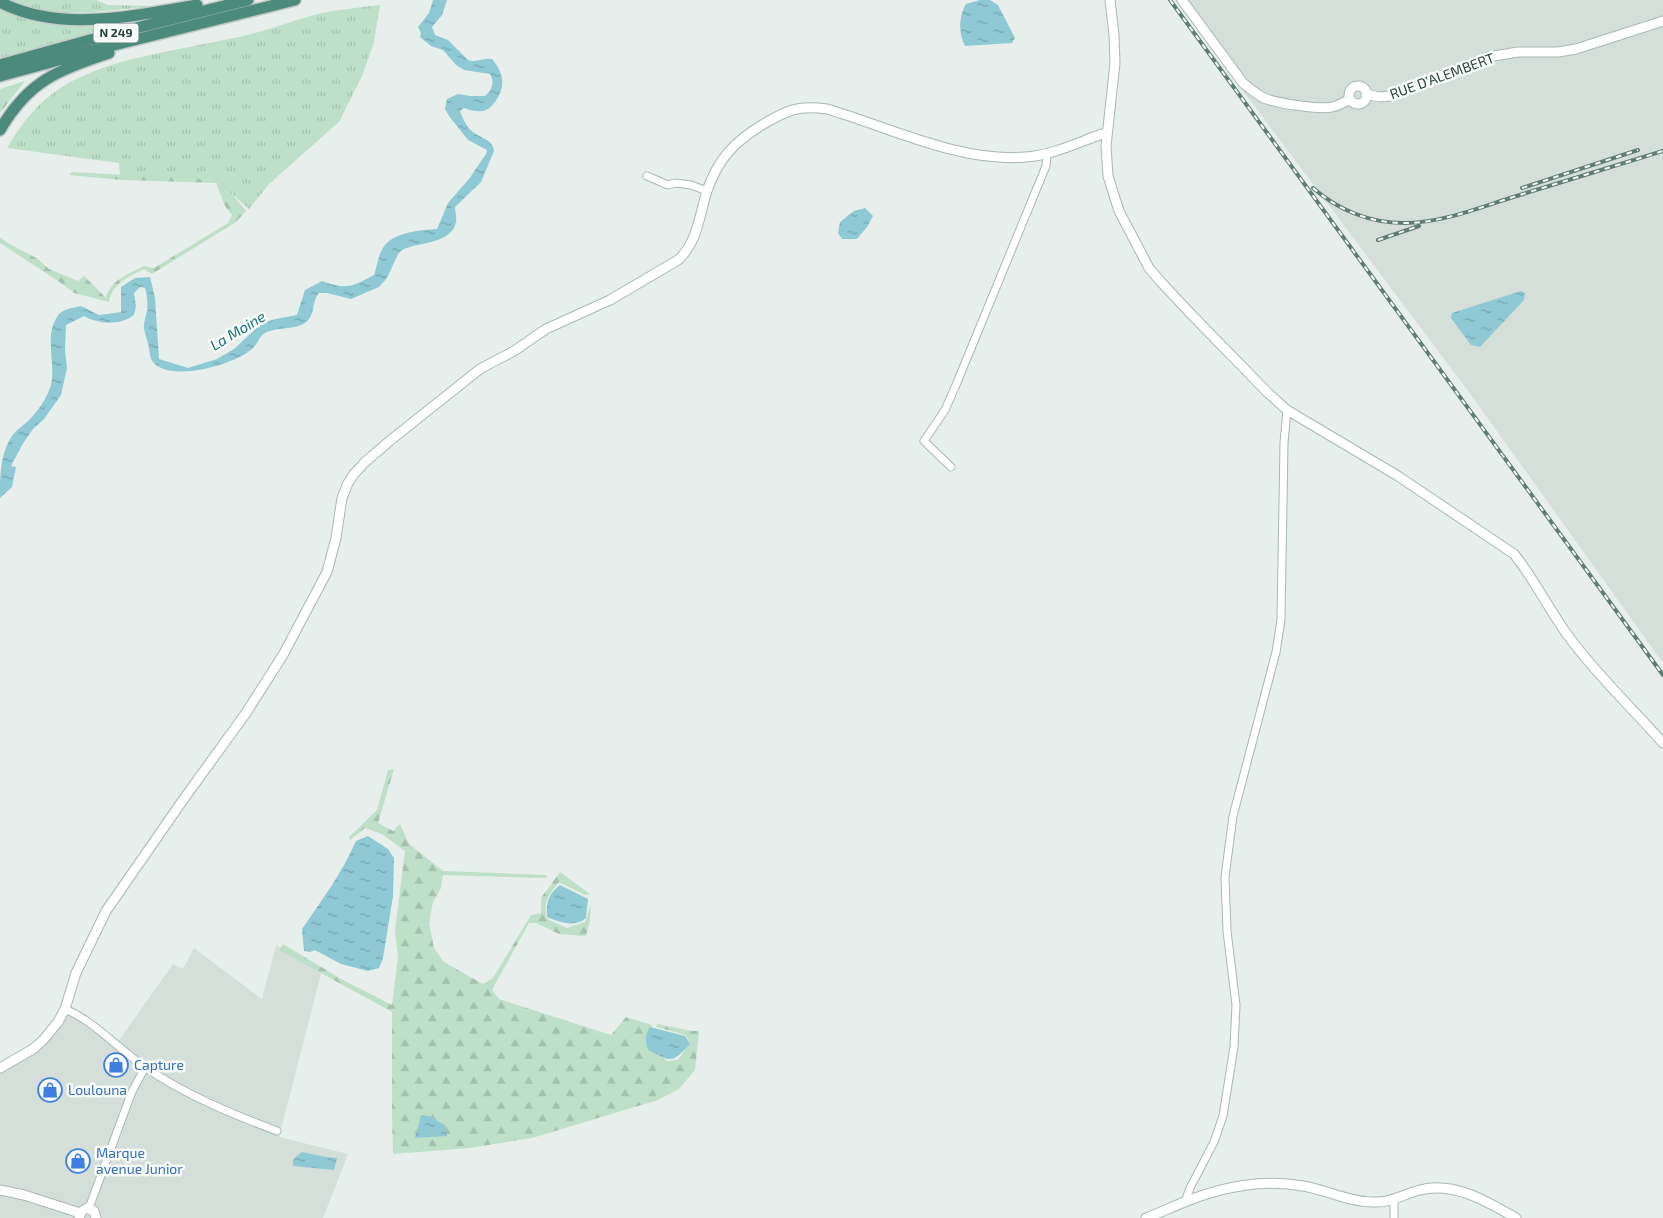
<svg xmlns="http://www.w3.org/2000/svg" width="1663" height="1218" font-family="'Exo 2',sans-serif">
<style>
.built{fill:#d4dfda}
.grass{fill:url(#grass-tufts)}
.forest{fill:url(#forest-firs)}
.water{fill:url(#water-ripples)}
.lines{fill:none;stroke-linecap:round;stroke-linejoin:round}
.minor-casing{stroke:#a8b8b2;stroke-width:9}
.tertiary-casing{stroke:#a8b8b2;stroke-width:11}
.trunk-casing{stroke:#c2cac8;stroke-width:14}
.minor{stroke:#fff;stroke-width:7}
.tertiary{stroke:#fff;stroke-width:9}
.trunk{stroke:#4c8a7c;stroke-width:11}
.rail-casing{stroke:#5f7d75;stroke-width:4}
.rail{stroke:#f7fbf9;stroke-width:2;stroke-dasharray:5.5;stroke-linecap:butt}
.labels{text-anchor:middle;stroke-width:5;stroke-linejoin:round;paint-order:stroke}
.shield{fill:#f7fbf9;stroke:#637a73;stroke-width:1}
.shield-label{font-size:12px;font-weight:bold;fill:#24423a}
.street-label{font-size:14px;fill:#24423a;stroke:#f7fbf9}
.shop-label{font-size:14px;fill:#366cbe;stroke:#f7fbf9;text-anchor:start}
.water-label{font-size:15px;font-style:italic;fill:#1c6f80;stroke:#f7fbf9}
</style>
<defs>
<pattern id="grass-tufts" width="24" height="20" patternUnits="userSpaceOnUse" patternTransform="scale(1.25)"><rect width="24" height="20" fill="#bfe0c8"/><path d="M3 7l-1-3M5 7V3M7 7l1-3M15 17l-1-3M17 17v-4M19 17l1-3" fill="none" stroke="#a4c1ad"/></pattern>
<pattern id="forest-firs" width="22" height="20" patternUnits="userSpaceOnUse" patternTransform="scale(1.25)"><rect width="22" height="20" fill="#bfe0c8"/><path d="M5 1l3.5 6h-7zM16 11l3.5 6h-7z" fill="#a4c1ad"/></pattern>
<pattern id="water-ripples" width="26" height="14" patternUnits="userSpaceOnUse" patternTransform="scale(1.25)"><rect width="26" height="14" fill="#8ec9d4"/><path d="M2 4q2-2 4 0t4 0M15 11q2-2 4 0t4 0" fill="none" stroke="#74a5ad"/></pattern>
</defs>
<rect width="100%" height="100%" fill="#e6efeb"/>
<path class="built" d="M1175,0H1663V663L1474,399Z
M276,945L322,970L279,1137L348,1154L323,1218H0V1069L54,1031L71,1012L115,1046L173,964L183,969L194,948L262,999Z"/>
<path class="grass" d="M7,0H96L108,5L153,6C113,10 41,21 7,0Z
M380,5L374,42L362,76L339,122L269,184L249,209L216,180L120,176L119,163L7,148C21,124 38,102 62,87C113,55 192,49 251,34C276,28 301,17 327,12C344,9 362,7 380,5Z
M0,8L65,24L134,22L0,60Z"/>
<path class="forest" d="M25,81L0,113V114V89Z
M72,172L220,180L246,211L236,222L152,274L144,269C128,277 112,284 109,302L74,293L58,281L0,243V237L6,242L38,259L49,269L78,281L84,276L106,298C110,280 129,274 144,266L154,268L228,223L232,215L225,206L216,183L122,180L69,175Z
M394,769L378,823L393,831L400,824L409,844L443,871L547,875L546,878L443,875L441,888L433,902L429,922L434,948L444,962L483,984L493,978L531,915L541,913V898L560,872L590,894L585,895L559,882C549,894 542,903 547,919L567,928L585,922L591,904L590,921L586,936L559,934L536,923H529L492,990L499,999L611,1035L626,1017L652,1025L647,1049L668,1061L678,1060L689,1043L686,1035L656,1027L657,1024L692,1031H699L695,1070L679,1089L658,1100L532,1138L470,1148L393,1154L392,1116V1012L279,950L283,944L341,979L392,1005L398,957L395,931L405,851L382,834L365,828L350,840L349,837L377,810L388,770Z"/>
<path class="water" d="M433,0H447L442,15L432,27L435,35L448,40L468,60C476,63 483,58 492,59C504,73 506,87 495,102C492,106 488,110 483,111C476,112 470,110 464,108L460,111C462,117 467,128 473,132C481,139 493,139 494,151L481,182L455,207C455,212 457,217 456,222C452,244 418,242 402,250L398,254L387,278L379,287L351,299L327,293H319C311,302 316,315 305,323C294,330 279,327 267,332C259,335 259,342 253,348C236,365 169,383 153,362C149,357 150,350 148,344C147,339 145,334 144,329C143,324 146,316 147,311C148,303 147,295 145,288L140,287L134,293L136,306L134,315C120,326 98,324 84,316L66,325L65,350L67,368L61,395L44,419L33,429L22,445L11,466L16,467L12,487L0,498C0,477 0,454 12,436C16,430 24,425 29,420C38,411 47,398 51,385C56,363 44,337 57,317C61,309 73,308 81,306L99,315L121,312V287L135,278L150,277L155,298L159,359L188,368L217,359L234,349L262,323L276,319L297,315L305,290L322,281C346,290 352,287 374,275C377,266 379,252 385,245C396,232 421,230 437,229L448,203L469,179L486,154L487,150L468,140L449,116L445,109L447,99L458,94L470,96H485C492,90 495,82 490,74L464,70L456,65L443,50L431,46L420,37L421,33L418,27L429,13Z
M980,0H990L998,5L1015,38L1012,43L965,46C958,34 959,15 966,4Z
M865,208L873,216L867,227L857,239H842L838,233L840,222L854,211Z
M1521,291L1525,293L1524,300L1480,347L1471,345L1451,318L1452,313Z
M368,836L388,849L394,858L393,896L383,958L379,968L368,971L341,964L315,950L310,952L304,951L302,929C322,900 342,873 356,841Z
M560,885L588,899L586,918C575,928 559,922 547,917C546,903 548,894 560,885Z
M650,1027L685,1036L690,1044C671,1064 672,1062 648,1050C645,1042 645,1034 650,1027Z
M421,1115L429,1116L445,1125L447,1136L415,1138Z
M302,1152L326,1157L337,1158L334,1170L293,1166V1159Z"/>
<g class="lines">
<g class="minor-casing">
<path id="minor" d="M647,176L668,185L676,183L691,185L707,191
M951,467L924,441L945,410L956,385L1046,166L1047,154
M65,1009C96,1022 118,1049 146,1068C186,1095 232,1114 277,1131
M1394,1200V1218
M1185,1202L1190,1188L1214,1142L1223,1116L1234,1047L1236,1005L1227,931L1225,877L1233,816L1276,652L1281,620L1284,443L1287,410
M89,1208L131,1094L145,1067"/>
</g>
<g class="tertiary-casing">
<path id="tertiary" d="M1110,0L1114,35L1115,63L1106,146L1108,176L1119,211L1149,268L1161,282L1190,313L1268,393L1287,410L1398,476L1514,554C1535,580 1549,610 1569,637C1597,675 1632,708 1663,743
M1182,0L1243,83C1249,88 1255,93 1262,97C1273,103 1320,110 1332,107C1338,106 1345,102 1350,99
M1349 95a9 9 0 1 1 18 0a9 9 0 1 1-18 0Z
M1366,94L1379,97L1390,96L1488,57L1518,52H1558L1576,49L1663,21
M0,1068L33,1049L44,1039L58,1022L65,1009L76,973L106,911L183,800L246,713L283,655L327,572L336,538L342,498L348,483L354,474L365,462L392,439L480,369L514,351L546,329L610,300L678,260C698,242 699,216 707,191C718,159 734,142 762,125C787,110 798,105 827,109C889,127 960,163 1026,157C1052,155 1077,143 1102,134L1107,135
M0,1190L24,1195L80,1213
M79,1218L82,1211L87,1208L94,1211L96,1218
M1146,1218C1162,1212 1176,1205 1192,1199C1227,1186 1266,1179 1303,1186C1327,1190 1349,1202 1373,1202C1391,1203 1404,1194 1420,1190C1454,1181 1488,1202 1516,1218"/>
</g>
<g class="trunk-casing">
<path id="trunk" d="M0,2C59,33 134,16 197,5
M0,65L108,35L248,0
M0,76L110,46L295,0
M0,130C29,80 57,71 109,53"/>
</g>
<use href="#minor" class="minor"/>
<use href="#tertiary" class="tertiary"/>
<use href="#trunk" class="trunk"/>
<g class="rail-casing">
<path id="rail" d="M1170,0L1663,675
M1313,188C1338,210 1370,223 1404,223C1440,223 1476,209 1510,198C1561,182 1612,167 1663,151
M1522,188L1638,150
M1378,240L1419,226"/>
</g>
<use href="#rail" class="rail"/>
</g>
<defs>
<g id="shop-ring" transform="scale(1.25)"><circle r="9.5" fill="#f7fbf9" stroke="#3f7fe0" stroke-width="1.5"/><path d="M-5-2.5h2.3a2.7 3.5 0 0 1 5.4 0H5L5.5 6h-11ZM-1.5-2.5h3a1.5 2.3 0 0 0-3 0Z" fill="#3f7fe0"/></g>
</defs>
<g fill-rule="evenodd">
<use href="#shop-ring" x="116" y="1065"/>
<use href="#shop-ring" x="50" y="1090"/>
<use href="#shop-ring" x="78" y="1161"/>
</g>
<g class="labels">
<rect class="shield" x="93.5" y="23.5" width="45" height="19" rx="4"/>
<g class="shield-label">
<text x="116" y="37">N 249</text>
</g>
<g class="street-label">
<text transform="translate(1442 76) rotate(-20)" y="5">RUE D’ALEMBERT</text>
</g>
<g class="shop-label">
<text x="134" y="1070">Capture</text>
<text x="68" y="1095">Loulouna</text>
<text x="96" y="1158">Marque<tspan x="96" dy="16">avenue Junior</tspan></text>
</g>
<g class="water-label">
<text transform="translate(238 331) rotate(-31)" y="5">La Moine</text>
</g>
</g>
</svg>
